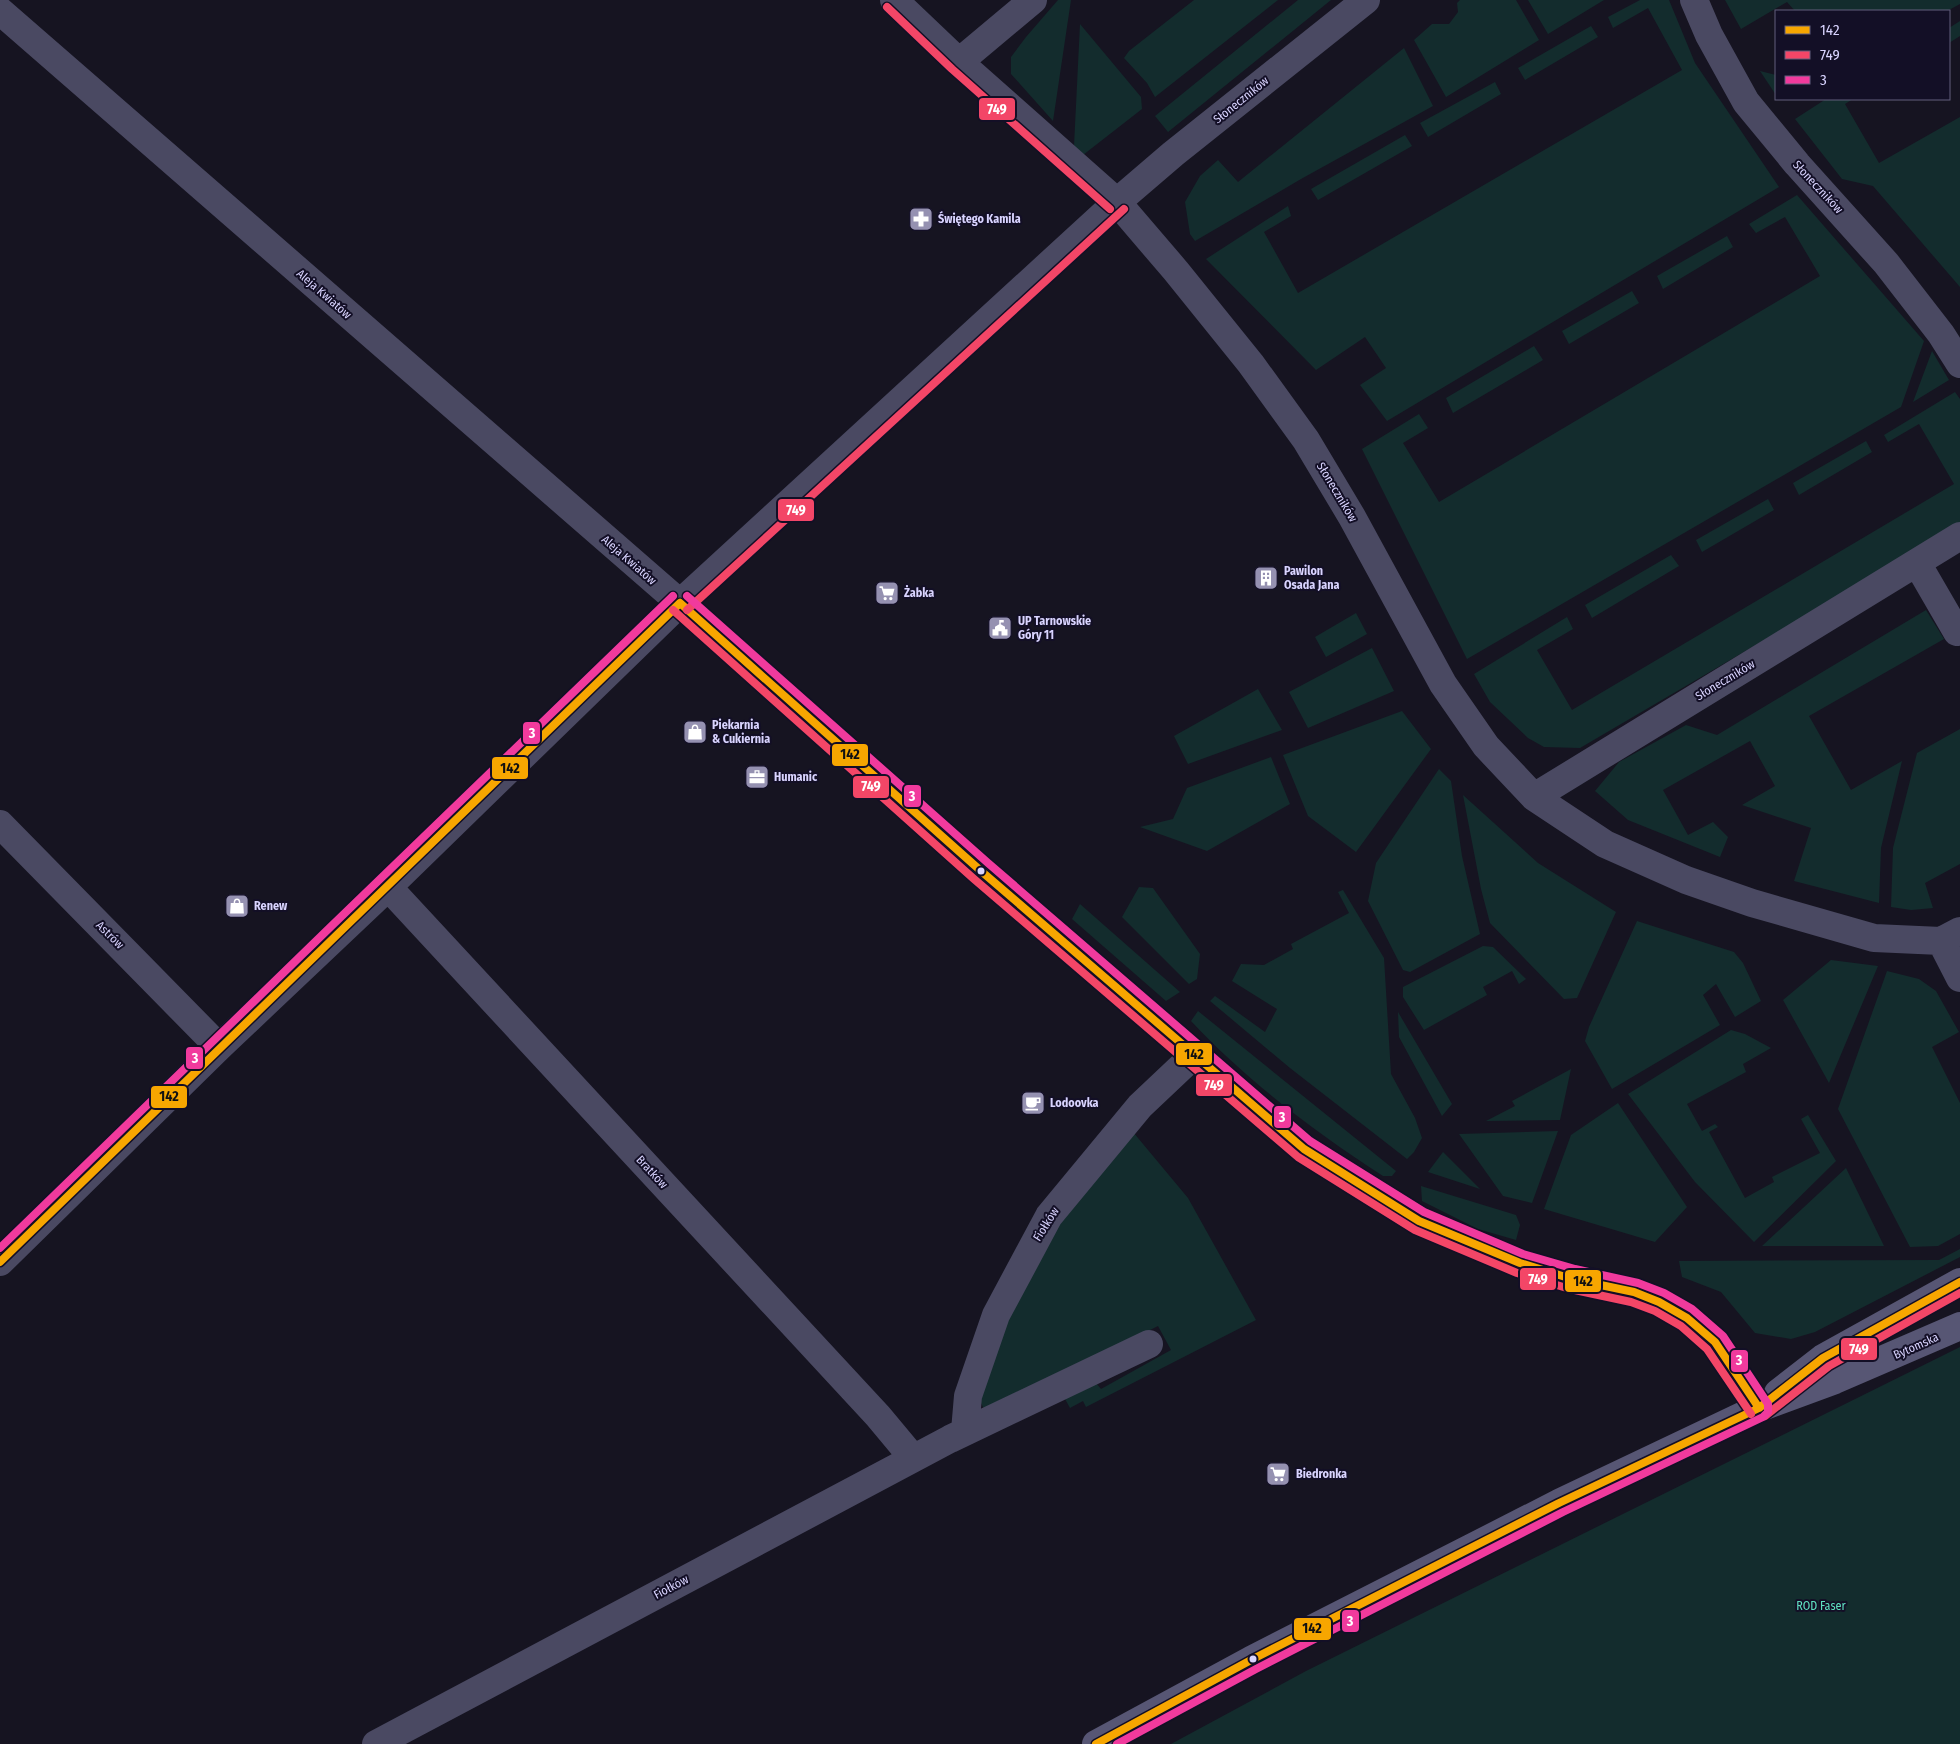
<svg xmlns="http://www.w3.org/2000/svg" width="1960" height="1744" font-family="'Fira Sans Condensed',sans-serif">
<style>
.green{fill:#132c2d}
.lines{fill:none;stroke-linecap:round;stroke-linejoin:round}
.street{stroke:#4a4962;stroke-width:28}
.secondary{stroke:#575674;stroke-width:28}
.bus-1-casing{stroke:#130f26;stroke-width:11}
.bus-2-casing{stroke:#130f26;stroke-width:11}
.bus-3-casing{stroke:#130f26;stroke-width:11}
.bus-1{stroke:#f7a600;stroke-width:8}
.bus-2{stroke:#f34667;stroke-width:8}
.bus-3{stroke:#f13a9d;stroke-width:8}
.bus-dot{fill:#d9d4ff;stroke:#130f26;stroke-width:2}
.labels{text-anchor:middle;stroke-width:4;stroke-linejoin:round;paint-order:stroke}
.street-label{font-size:12px;fill:#d9d4ff;stroke:#130f26}
.poi-label{font-size:12px;font-weight:bold;fill:#d9d4ff;stroke:#130f26;text-anchor:start}
.park-label{font-size:12px;fill:#5fe0c0;stroke:#130f26}
.line-badge{stroke:#130f26;stroke-width:2}
.badge-label{font-size:14px;text-anchor:middle;font-weight:bold;fill:#fff}
.pale-badge-label{font-size:14px;text-anchor:middle;font-weight:bold;fill:#111}
</style>
<rect width="100%" height="100%" fill="#161421"/>
<path class="green" d="M1058,0H1071L1053,121L1011,74V57L1026,37Z
M1194,0H1278L1155,97L1147,83L1124,58L1129,51Z
M1298,0H1331L1168,132L1155,116Z
M1460,0H1516L1539,40L1446,97L1414,40L1432,24H1449L1458,12L1457,3Z
M1528,0H1604L1548,34Z
M1640,0H1669L1695,63L1779,187L1387,421L1360,385L1386,368L1365,337L1316,370L1206,259L1288,206L1291,216L1264,232L1298,293L1682,70L1648,8L1613,28L1608,17Z
M1725,0H1960V4L1947,11H1795L1787,2L1741,29Z
M1960,21V36L1949,43V28Z
M1080,24L1141,97L1142,109L1083,155L1074,146Z
M1591,26L1598,37L1525,80L1518,68Z
M1404,48L1433,106L1301,179L1195,241L1190,234L1185,202L1200,176L1218,160L1238,182Z
M1760,71L1776,75V95Z
M1495,82L1501,94L1428,137L1420,123Z
M1826,99H1853L1845,104L1879,163L1960,117V287L1873,186L1842,179L1795,119Z
M1405,135L1412,146L1318,200L1311,189Z
M1797,195L1924,341L1901,407L1467,659L1362,449L1419,414L1428,428L1403,443L1439,502L1820,276L1785,217L1756,233L1749,224Z
M1727,236L1733,247L1663,289L1657,276Z
M1632,291L1639,303L1569,344L1562,331Z
M1534,346L1543,360L1453,413L1446,398Z
M1932,351L1949,380L1913,402Z
M1955,392L1960,399V525L1580,748L1544,747L1528,738L1490,702L1474,674L1567,617L1573,629L1537,650L1572,710L1954,484L1919,424L1888,442L1884,435Z
M1866,441L1872,452L1799,495L1793,483Z
M1768,499L1774,510L1702,552L1696,540Z
M1671,555L1679,566L1592,618L1585,605Z
M1926,610L1944,639L1809,716L1851,790L1902,761L1881,848L1879,903L1794,881L1811,828L1742,805L1775,786L1750,741L1663,790L1688,835L1713,822L1728,837L1720,857L1628,820L1595,791L1619,762L1686,725L1717,735Z
M1356,613L1367,634L1326,657L1315,637Z
M1372,648L1394,691L1308,728L1289,692Z
M1258,689L1282,730L1188,764L1174,736Z
M1402,711L1431,749L1356,852L1308,816L1283,755Z
M1960,729V864L1925,883L1933,908L1911,910L1891,907L1893,848L1917,753Z
M1271,757L1290,804L1207,851L1140,827L1173,819L1187,788Z
M1439,769L1451,781L1462,856L1480,934L1410,972L1403,970L1368,901L1376,863Z
M1463,795L1538,863L1616,912L1577,998L1564,999L1490,923L1481,889Z
M1139,887L1153,888L1200,954L1197,979L1189,984L1122,917Z
M1343,890L1384,958L1391,1074L1415,1118L1422,1138L1414,1152L1407,1159L1290,1068L1210,1001L1215,996L1265,1032L1277,1009L1232,981L1241,964L1264,965L1293,949L1291,944L1349,913L1338,892Z
M1080,904L1180,992L1166,1001L1072,919Z
M1637,921L1734,952L1743,963L1761,1001L1735,1017L1716,984L1703,995L1720,1025L1612,1089L1585,1041L1589,1027Z
M1483,946L1493,947L1526,979L1519,984L1512,971L1483,987L1487,995L1424,1030L1403,997V987Z
M1831,960L1878,966L1829,1083L1783,1000Z
M1887,971L1919,979L1936,991L1959,1032L1932,1047L1960,1103V1234L1938,1246L1910,1247L1838,1109Z
M1198,1011L1396,1171L1392,1176H1383C1314,1131 1247,1081 1191,1021Z
M1398,1012L1452,1104L1442,1116L1399,1037Z
M1731,1030L1745,1034L1771,1048L1743,1064L1746,1072L1687,1104L1702,1131L1715,1124L1718,1127L1709,1132L1745,1198L1774,1182L1772,1177L1820,1153L1801,1119L1808,1115L1836,1161L1754,1242L1695,1182L1628,1094Z
M1571,1069L1560,1120L1486,1121L1515,1106L1512,1101Z
M1618,1103L1687,1207L1655,1242L1544,1209L1571,1135Z
M1558,1131L1532,1203L1503,1196L1459,1134Z
M1133,1132L1188,1198L1256,1320L1086,1407L1083,1401L1070,1408L1064,1397L1096,1383L1101,1389L1171,1350L1158,1326L986,1413L976,1393L1010,1313L1058,1218Z
M1443,1152L1480,1189L1428,1172Z
M1846,1168L1884,1246H1762Z
M1421,1186L1516,1215L1520,1225L1516,1240L1478,1229L1422,1201Z
M1960,1249V1257L1815,1332L1791,1339L1755,1333L1721,1292L1682,1277L1679,1261L1939,1260Z
M1960,1347V1744H1171L1306,1671Z"/>
<g class="lines">
<path class="street" d="M894,0L959,62L1117,202L1176,271L1251,364L1306,440L1352,517L1443,684L1486,746L1534,797L1605,844L1686,880L1752,903L1874,938L1941,941L1960,931
M1694,0L1709,35L1746,102L1797,164L1886,263L1941,334L1960,364
M0,11L680,603L981,871L1304,1149L1419,1221L1520,1263L1572,1279L1634,1292L1659,1302L1687,1318L1715,1342L1759,1408
M959,62L1033,0
M1917,563L1957,632
M1534,797L1960,536
M0,824L219,1047
M388,887L878,1416L913,1458
M1941,941L1960,978
M0,1262L219,1047L388,887L680,603L1117,202L1173,154L1366,0
M965,1431L968,1396L996,1315L1049,1216L1140,1106L1194,1055
M376,1744L950,1439L1149,1344"/>
<path class="secondary" d="M1778,1393L1823,1358L1960,1282
M1096,1744L1251,1660L1559,1503L1759,1408L1835,1380L1960,1326"/>
<g class="bus-1-casing">
<path id="bus-1" d="M680,603L981,871L1304,1149L1419,1221L1520,1263L1572,1279L1634,1292L1659,1302L1687,1318L1715,1342L1759,1408
M0,1262C225,1041 454,823 680,603
M1096,1744L1251,1660L1559,1503L1759,1408L1823,1358L1960,1282"/>
</g>
<g class="bus-2-casing">
<path id="bus-2" d="M887,7L952,69L1110,209
M673,610L974,879L1298,1157L1415,1230L1517,1273L1570,1289L1631,1302L1655,1311L1681,1326L1707,1349L1751,1414
M687,610L1124,209
M1765,1416L1829,1366L1960,1293"/>
</g>
<g class="bus-3-casing">
<path id="bus-3" d="M687,596L988,863L1310,1141L1424,1212L1523,1254L1575,1269L1638,1283L1664,1293L1692,1309L1723,1336L1768,1404V1412L1763,1417L1563,1512L1256,1669L1117,1744
M0,1248C223,1029 449,814 673,596"/>
</g>
<use href="#bus-1" class="bus-1"/>
<use href="#bus-2" class="bus-2"/>
<use href="#bus-3" class="bus-3"/>
</g>
<defs>
<g id="pharmacy-square" transform="scale(1.25)"><rect x="-9" y="-9" width="18" height="18" rx="4" fill="#9591b1" stroke="#130f26"/><path d="M-2-6h4v4h4v4h-4v4h-4v-4h-4v-4h4Z" fill="#fff"/></g>
<g id="building-square" transform="scale(1.25)"><rect x="-9" y="-9" width="18" height="18" rx="4" fill="#9591b1" stroke="#130f26"/><path d="M-4-6H4V6H1V3H-1V6H-4ZM-2.5-4.3h1.7v1.8h-1.7ZM.8-4.3h1.7v1.8H.8ZM-2.5-1h1.7V.8h-1.7ZM.8-1h1.7V.8H.8Z" fill="#fff"/></g>
<g id="supermarket-square" transform="scale(1.25)"><rect x="-9" y="-9" width="18" height="18" rx="4" fill="#9591b1" stroke="#130f26"/><path d="M-6-5.5h2.5l.6 2H6L4.5 2H-2.5L-4.4-4H-6ZM-1.5 3.2a1.3 1.3 0 1 0 .1 0ZM3 3.2a1.3 1.3 0 1 0 .1 0Z" fill="#fff"/></g>
<g id="civic-square" transform="scale(1.25)"><rect x="-9" y="-9" width="18" height="18" rx="4" fill="#9591b1" stroke="#130f26"/><path d="M-.6-6.5H3V-4.5H.6V-3L4-1V1h2V6H-6V1h2V-1L-.6-3ZM-1.2 2.5V6h2.4V2.5Z" fill="#fff"/></g>
<g id="shop-square" transform="scale(1.25)"><rect x="-9" y="-9" width="18" height="18" rx="4" fill="#9591b1" stroke="#130f26"/><path d="M-5-2.5h2.3a2.7 3.5 0 0 1 5.4 0H5L5.5 6h-11ZM-1.5-2.5h3a1.5 2.3 0 0 0-3 0Z" fill="#fff"/></g>
<g id="office-square" transform="scale(1.25)"><rect x="-9" y="-9" width="18" height="18" rx="4" fill="#9591b1" stroke="#130f26"/><path d="M-6-3h4V-5.5h4V-3h4V5H-6ZM-1-4.5V-3h2v-1.5ZM-6 0V1H6V0Z" fill="#fff"/></g>
<g id="cafe-square" transform="scale(1.25)"><rect x="-9" y="-9" width="18" height="18" rx="4" fill="#9591b1" stroke="#130f26"/><path d="M-5.5-4.5H6V0H3Q3 3.5 0 3.5H-2.5Q-5.5 3.5-5.5 0ZM3-3.2v2h1.7v-2ZM-6 4.5H4V6H-6Z" fill="#fff"/></g>
</defs>
<g fill-rule="evenodd">
<use href="#pharmacy-square" x="921" y="219"/>
<use href="#building-square" x="1266" y="578"/>
<use href="#supermarket-square" x="887" y="593"/>
<use href="#civic-square" x="1000" y="628"/>
<use href="#shop-square" x="695" y="732"/>
<use href="#office-square" x="757" y="777"/>
<use href="#shop-square" x="237" y="906"/>
<use href="#cafe-square" x="1033" y="1103"/>
<use href="#supermarket-square" x="1278" y="1474"/>
</g>
<g class="bus-dot">
<circle cx="981" cy="871" r="4.5"/>
<circle cx="1253" cy="1659" r="4.5"/>
</g>
<g class="labels">
<g class="street-label">
<text transform="translate(1241 100) rotate(-39)" y="4">Słoneczników</text>
<text transform="translate(1818 187) rotate(47)" y="4">Słoneczników</text>
<text transform="translate(324 294) rotate(41)" y="4">Aleja Kwiatów</text>
<text transform="translate(1337 492) rotate(59)" y="4">Słoneczników</text>
<text transform="translate(629 560) rotate(41)" y="4">Aleja Kwiatów</text>
<text transform="translate(1725 680) rotate(-31)" y="4">Słoneczników</text>
<text transform="translate(110 935) rotate(45)" y="4">Astrów</text>
<text transform="translate(652 1172) rotate(47)" y="4">Bratków</text>
<text transform="translate(1046 1224) rotate(-58)" y="4">Fiołków</text>
<text transform="translate(1916 1346) rotate(-24)" y="4">Bytomska</text>
<text transform="translate(671 1587) rotate(-28)" y="4">Fiołków</text>
</g>
<g class="poi-label">
<text x="938" y="223">Świętego Kamila</text>
<text x="1284" y="575">Pawilon<tspan x="1284" dy="14">Osada Jana</tspan></text>
<text x="904" y="597">Żabka</text>
<text x="1018" y="625">UP Tarnowskie<tspan x="1018" dy="14">Góry 11</tspan></text>
<text x="712" y="729">Piekarnia<tspan x="712" dy="14">&amp; Cukiernia</tspan></text>
<text x="774" y="781">Humanic</text>
<text x="254" y="910">Renew</text>
<text x="1050" y="1107">Lodoovka</text>
<text x="1296" y="1478">Biedronka</text>
</g>
<g class="park-label">
<text x="1821" y="1610">ROD Faser</text>
</g>
</g>
<g class="line-badge">
<rect x="978" y="97" width="38" height="24" rx="5" fill="#f34667"/>
<rect x="777" y="498" width="38" height="24" rx="5" fill="#f34667"/>
<rect x="522" y="721" width="19" height="24" rx="5" fill="#f13a9d"/>
<rect x="831" y="743" width="38" height="24" rx="5" fill="#f7a600"/>
<rect x="491" y="756" width="38" height="24" rx="5" fill="#f7a600"/>
<rect x="852" y="775" width="38" height="24" rx="5" fill="#f34667"/>
<rect x="903" y="784" width="19" height="24" rx="5" fill="#f13a9d"/>
<rect x="1175" y="1042" width="38" height="24" rx="5" fill="#f7a600"/>
<rect x="185" y="1046" width="19" height="24" rx="5" fill="#f13a9d"/>
<rect x="1195" y="1073" width="38" height="24" rx="5" fill="#f34667"/>
<rect x="150" y="1085" width="38" height="24" rx="5" fill="#f7a600"/>
<rect x="1273" y="1105" width="19" height="24" rx="5" fill="#f13a9d"/>
<rect x="1519" y="1267" width="38" height="24" rx="5" fill="#f34667"/>
<rect x="1564" y="1269" width="38" height="24" rx="5" fill="#f7a600"/>
<rect x="1840" y="1337" width="38" height="24" rx="5" fill="#f34667"/>
<rect x="1730" y="1349" width="19" height="24" rx="5" fill="#f13a9d"/>
<rect x="1341" y="1609" width="19" height="24" rx="5" fill="#f13a9d"/>
<rect x="1293" y="1617" width="39" height="24" rx="5" fill="#f7a600"/>
</g>
<g class="badge-label">
<text x="997" y="114">749</text>
<text x="796" y="515">749</text>
<text x="532" y="738">3</text>
<text x="871" y="791">749</text>
<text x="912" y="801">3</text>
<text x="195" y="1063">3</text>
<text x="1214" y="1090">749</text>
<text x="1282" y="1122">3</text>
<text x="1538" y="1284">749</text>
<text x="1859" y="1354">749</text>
<text x="1739" y="1365">3</text>
<text x="1350" y="1626">3</text>
</g>
<g class="pale-badge-label">
<text x="850" y="759">142</text>
<text x="510" y="773">142</text>
<text x="1194" y="1059">142</text>
<text x="169" y="1101">142</text>
<text x="1583" y="1286">142</text>
<text x="1312" y="1633">142</text>
</g>
<rect x="1775" y="10" width="175" height="90" fill="#130f26" stroke="#625e7d"/>
<rect x="1785" y="26" width="25" height="8" fill="#f7a600" stroke="#625e7d"/>
<text x="1820" y="35" font-size="15" fill="#d9d4ff">142</text>
<rect x="1785" y="51" width="25" height="8" fill="#f34667" stroke="#625e7d"/>
<text x="1820" y="60" font-size="15" fill="#d9d4ff">749</text>
<rect x="1785" y="76" width="25" height="8" fill="#f13a9d" stroke="#625e7d"/>
<text x="1820" y="85" font-size="15" fill="#d9d4ff">3</text>
</svg>
